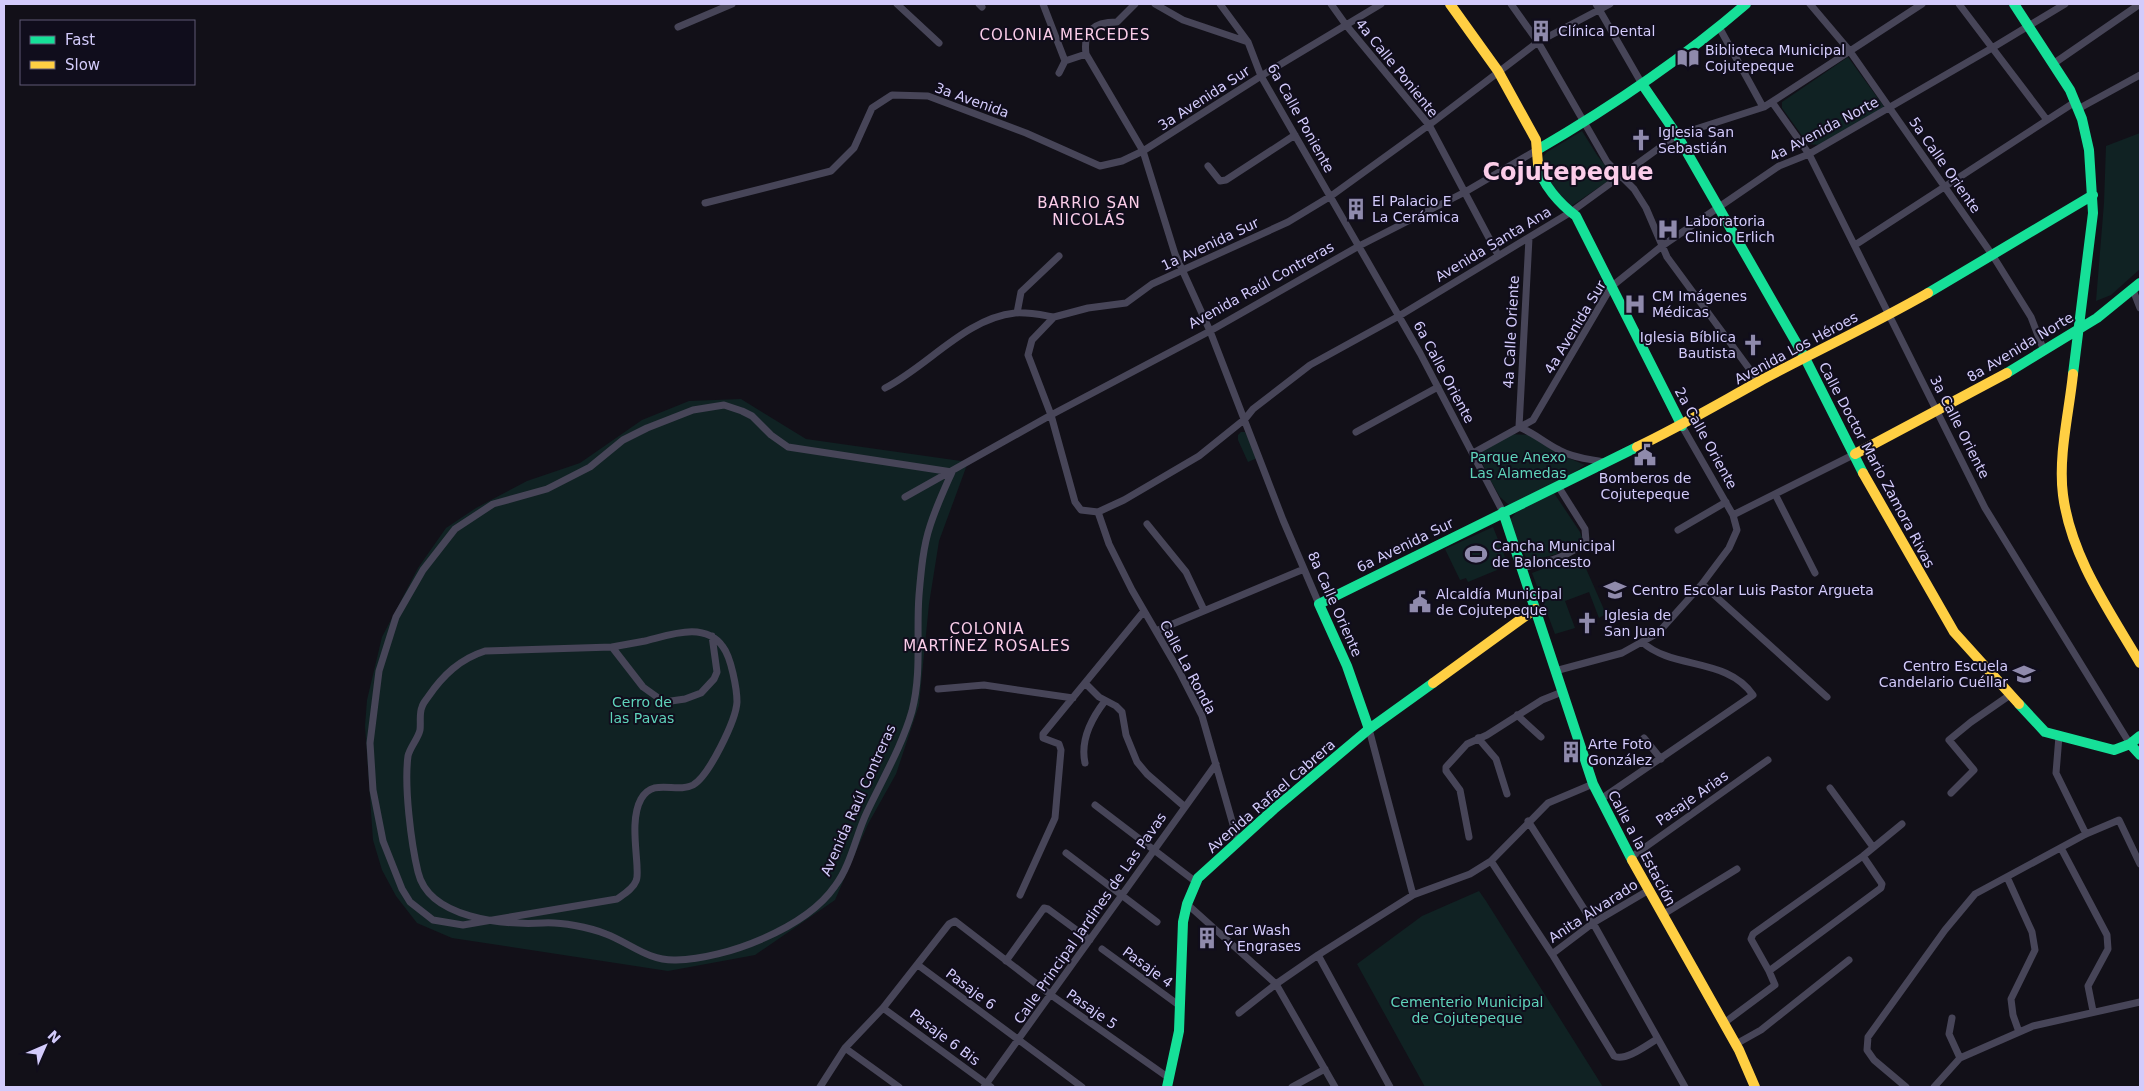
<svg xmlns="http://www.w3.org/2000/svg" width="2144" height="1091" font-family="'DejaVu Sans',sans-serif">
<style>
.green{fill:#102223}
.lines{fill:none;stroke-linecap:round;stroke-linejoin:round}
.street{stroke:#474558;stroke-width:7}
.fast{stroke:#16e098;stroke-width:10}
.slow{stroke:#ffcf43;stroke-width:10}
.labels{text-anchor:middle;stroke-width:4;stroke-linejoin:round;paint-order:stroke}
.poi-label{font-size:14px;fill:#d3cbfb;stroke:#100d1c;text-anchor:start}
.street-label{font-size:14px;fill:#d3cbfb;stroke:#100d1c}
.park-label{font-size:14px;fill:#5fd4bb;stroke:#100d1c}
.neighbourhood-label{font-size:15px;letter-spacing:1px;fill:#fbcde9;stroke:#100d1c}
.town-label{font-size:24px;font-weight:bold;fill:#fbcde9;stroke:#100d1c}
</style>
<rect width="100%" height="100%" fill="#121018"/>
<path class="green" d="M1848,57L1885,108L1819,145L1808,144L1782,108V102Z
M1582,131L1597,155L1614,177L1570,207L1558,196L1539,161L1547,152Z
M2140,133V269L2111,295L2096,301L2104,203L2106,146Z
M741,399L806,439L968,462L939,541L929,604L919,705L896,774L868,824L835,900L755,955L668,971L452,938L417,923L396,896L382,870L373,840L365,726L367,700L382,637L418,568L446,528L476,508L527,481L580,463L642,420L689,401Z
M1241,432H1245L1257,458L1248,462L1238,440V435Z
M1506,434L1529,435L1559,454L1585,465L1566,478L1509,505L1500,497L1488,476L1482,462L1483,447Z
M1554,493L1580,532L1582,538C1569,553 1546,558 1527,560L1509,521L1517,511Z
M1493,527L1507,562L1496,565L1497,570L1468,582L1466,578L1460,580L1445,549Z
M1580,555L1606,614L1599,618L1589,592L1565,601L1575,628L1555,634L1532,573Z
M1479,891L1486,901L1603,1087H1425L1357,964L1422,916Z"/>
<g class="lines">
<path class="street" d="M897,4L939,43
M979,4L982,7
M1043,4L1065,61L1059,73
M1135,4L1117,22C1093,22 1083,31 1086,54L1143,151L1175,254L1210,331L1283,520L1319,604
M1155,4L1183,20L1248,42
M1220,4L1248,42L1261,76L1420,353L1503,512
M1331,4L1346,25L1429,125L1498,255
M1511,4L1538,42L1607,162L1634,189L1646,208L1667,257L1759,382
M1596,4L1642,84
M1610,4L1538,42L1429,125L1331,196L1288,222L1152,284L1126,303L1088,308L1054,317L1032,340L1028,355L1051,415L1075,502L1081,510L1098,512L1124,500L1199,456L1245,419L1253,409L1310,365L1399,316L1571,212L1677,135L1764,107L1922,4
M1810,4L1849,50L1993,256L2031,317L2044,351
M1959,4L2047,120
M678,27L732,4
M1719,27L1763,107
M1065,61L1086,54
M2053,64L2140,4
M1772,102L1809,154L1985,508L2130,744
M2078,109L2140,75
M1208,166L1220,181L1226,180L1295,135
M705,203L831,171L854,148L872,108L892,95L928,96L1026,133L1100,166L1122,161L1143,151L1261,76L1381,4
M1855,245L2075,102
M2133,290L2140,308
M1017,313L1021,292L1059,256
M885,388C928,366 966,318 1015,313C1028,312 1042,315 1054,317
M1519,427L1529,238
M1519,427C1534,433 1545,443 1559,450C1573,458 1589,459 1604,462
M1356,432L1438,387
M1473,453L1533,420L1611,287L1662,246L1779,166L1809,154L1992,48L2065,4
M1775,494L1815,573
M905,497L1051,415L1210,331L1359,246L1465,192L1537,150
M1098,512L1109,544L1132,590L1179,671L1202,716L1238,842
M1733,515L1855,454
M1147,524L1186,572L1204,610
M1678,530L1726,502
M1521,568C1545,562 1568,558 1586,541L1585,529L1558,486
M1702,584L1827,697
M1156,631L1304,569
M612,647L485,651C460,659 443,675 428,697C426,700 423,703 422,707C419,713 421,723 420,730C418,739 410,747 408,756C404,786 411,843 418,872C429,919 504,925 543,923C561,922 589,927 606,934C630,943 648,961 676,960C726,959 806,928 835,886C851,865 856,835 867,812C883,778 902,746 912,711C922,672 916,634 919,595C921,572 923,547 930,526C936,507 944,490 952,472L788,447L771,435L752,416L742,411L724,405L693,410L647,428L623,440L590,467L547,489L493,504L455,529L423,570L396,617L379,671L370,743L373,790L383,841L402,889L410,902L433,920L463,925L617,899C624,894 633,889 636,881C638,877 637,871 637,866C636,846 631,817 641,799C654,777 676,794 693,785C709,776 736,720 737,702C737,689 731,657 723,647C705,621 670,635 645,641C634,643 623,645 612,647L643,687L664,702L685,699L701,693L714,679L717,672L712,636
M1555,671L1622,653L1658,633L1702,584L1729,548L1737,530L1733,515L1682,426
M1085,683L1099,697L1116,706L1122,712L1126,735L1137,762L1147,774L1185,807
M938,689L984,685L1073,698
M1517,715L1541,737
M1369,729L1413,895
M2059,736L2056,773L2086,834
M1478,738L1496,759L1507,794
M1644,738L1661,759
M1085,763C1080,740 1091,719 1105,701
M1830,788L1873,847
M1951,793L1974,770L1949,740L1971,722L2010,695
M1601,799L1753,695C1727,657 1673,670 1642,642
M1095,805L1196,882
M1528,821L1593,923L1685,1087
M1469,837L1460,790L1446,771V767L1467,744L1487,735L1542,700L1562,692
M2061,848L2107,935L2108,949L2088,986L2093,1011
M1066,853L1157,922
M1863,856L1902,824
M1630,858L1768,760
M1491,861L1552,954L1593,923L1649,890
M2007,877L2032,932L2035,950L2011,999L2013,1015L2019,1032
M1020,895L1055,818L1061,750L1059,744L1043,738V734L1144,611
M1187,904L1276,984L1335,1087
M1662,915L1737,869
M1102,949L1180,1006
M1552,954L1614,1056C1625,1062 1647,1045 1657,1039
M1318,955L1390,1087
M1006,961L1044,908L1048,909L1090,940
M918,965L1082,1087
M883,1008L991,1087
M1239,1013L1276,984L1318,955L1413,895L1470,874L1491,861L1548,803L1593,784
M1952,1018L1949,1034L1960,1058
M1724,1023L1775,985L1769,971L1881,888L1882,884L1863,856L1753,934L1751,939L1769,971
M1736,1044L1761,1030L1849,960
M845,1048L899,1087
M820,1087L845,1048L883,1008L949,924L955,921L1051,995L1169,1078
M984,1087L1216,764
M1292,1087L1325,1069
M1906,1087L1874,1060L1867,1050L1868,1037L1945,930L1975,894L2086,834L2119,820L2140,864
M1934,1087L1960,1058L2033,1026L2140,1002"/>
<path class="fast" d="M2014,4L2070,90L2082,119L2089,150L2093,213L2073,374
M1642,84L1677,135L1805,358L1863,473
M1537,150C1611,107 1681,60 1746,4
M1538,164C1541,184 1561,205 1576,216L1682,426
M1928,293L2093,195
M2007,373L2097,318L2140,283
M1503,512L1593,784L1632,860
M2019,704L2045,732L2114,750L2130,744L2140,736
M1369,729L1347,666L1319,604L1637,447
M2130,744L2140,755
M1167,1087L1179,1031L1183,922L1187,904L1198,878L1274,809L1369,729L1433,683"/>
<path class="slow" d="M1450,4L1498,71L1536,140L1538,164
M2073,374C2069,413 2058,456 2063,495C2071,557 2109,610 2140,663
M1637,447C1679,427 1718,404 1758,382C1814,352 1872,325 1928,293
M1855,454L2007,373
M1863,473L1954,632L2019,704
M1433,683L1535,609
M1632,860L1739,1050L1755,1087"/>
</g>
<defs>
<g id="building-bare" transform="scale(1.725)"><path d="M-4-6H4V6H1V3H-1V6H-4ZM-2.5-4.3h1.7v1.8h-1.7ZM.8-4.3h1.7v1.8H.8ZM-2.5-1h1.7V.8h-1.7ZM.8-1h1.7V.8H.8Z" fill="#8f8aac" stroke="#100d1c" stroke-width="2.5" paint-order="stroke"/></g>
<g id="library-bare" transform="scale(1.725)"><path d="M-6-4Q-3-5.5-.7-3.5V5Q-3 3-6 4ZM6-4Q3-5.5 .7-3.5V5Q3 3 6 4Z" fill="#8f8aac" stroke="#100d1c" stroke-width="2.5" paint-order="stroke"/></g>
<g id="church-bare" transform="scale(1.725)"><path d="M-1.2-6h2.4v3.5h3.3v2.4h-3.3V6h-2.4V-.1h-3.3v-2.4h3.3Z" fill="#8f8aac" stroke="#100d1c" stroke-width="2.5" paint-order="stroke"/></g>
<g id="hospital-bare" transform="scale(1.725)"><path d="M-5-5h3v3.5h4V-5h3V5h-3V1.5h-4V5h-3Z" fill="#8f8aac" stroke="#100d1c" stroke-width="2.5" paint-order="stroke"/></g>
<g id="civic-bare" transform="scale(1.725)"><path d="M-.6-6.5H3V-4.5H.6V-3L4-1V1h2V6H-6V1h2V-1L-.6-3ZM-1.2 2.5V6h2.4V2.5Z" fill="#8f8aac" stroke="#100d1c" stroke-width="2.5" paint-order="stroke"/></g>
<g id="stadium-bare" transform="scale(1.725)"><path d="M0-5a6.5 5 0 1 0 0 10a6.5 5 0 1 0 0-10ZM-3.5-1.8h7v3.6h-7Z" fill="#8f8aac" stroke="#100d1c" stroke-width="2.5" paint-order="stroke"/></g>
<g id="school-bare" transform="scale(1.725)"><path d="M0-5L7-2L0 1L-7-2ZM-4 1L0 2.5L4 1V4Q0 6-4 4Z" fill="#8f8aac" stroke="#100d1c" stroke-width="2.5" paint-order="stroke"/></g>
</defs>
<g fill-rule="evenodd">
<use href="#building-bare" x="1541" y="31"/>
<use href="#library-bare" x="1688" y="58"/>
<use href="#church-bare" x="1641" y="140"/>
<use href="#building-bare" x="1356" y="209"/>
<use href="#hospital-bare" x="1668" y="229"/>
<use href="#hospital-bare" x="1635" y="304"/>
<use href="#church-bare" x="1753" y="345"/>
<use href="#civic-bare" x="1645" y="455"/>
<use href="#stadium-bare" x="1476" y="554"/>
<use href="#school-bare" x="1615" y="590"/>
<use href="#civic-bare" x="1420" y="602"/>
<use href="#church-bare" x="1587" y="623"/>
<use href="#school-bare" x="2024" y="674"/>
<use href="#building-bare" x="1571" y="752"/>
<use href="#building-bare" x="1207" y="938"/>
</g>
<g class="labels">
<g class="poi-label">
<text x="1558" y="36">Clínica Dental</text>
<text x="1705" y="55">Biblioteca Municipal<tspan x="1705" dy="16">Cojutepeque</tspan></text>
<text x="1658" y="137">Iglesia San<tspan x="1658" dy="16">Sebastián</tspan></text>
<text x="1372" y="206">El Palacio E<tspan x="1372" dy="16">La Cerámica</tspan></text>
<text x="1685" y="226">Laboratoria<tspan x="1685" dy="16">Clinico Erlich</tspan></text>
<text x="1652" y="301">CM Imágenes<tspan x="1652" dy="16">Médicas</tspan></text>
<text x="1736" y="342" text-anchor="end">Iglesia Bíblica<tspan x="1736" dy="16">Bautista</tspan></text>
<text x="1645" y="483" text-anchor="middle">Bomberos de<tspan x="1645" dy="16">Cojutepeque</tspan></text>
<text x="1492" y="551">Cancha Municipal<tspan x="1492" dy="16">de Baloncesto</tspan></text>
<text x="1632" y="595">Centro Escolar Luis Pastor Argueta</text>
<text x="1436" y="599">Alcaldía Municipal<tspan x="1436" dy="16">de Cojutepeque</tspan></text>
<text x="1604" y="620">Iglesia de<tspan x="1604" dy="16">San Juan</tspan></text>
<text x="2008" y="671" text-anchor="end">Centro Escuela<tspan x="2008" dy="16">Candelario Cuéllar</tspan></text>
<text x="1588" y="749">Arte Foto<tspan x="1588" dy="16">González</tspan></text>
<text x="1224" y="935">Car Wash<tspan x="1224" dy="16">Y Engrases</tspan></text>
</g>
<g class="street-label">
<text transform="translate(1397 68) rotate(51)" y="5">4a Calle Poniente</text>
<text transform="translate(1204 98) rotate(-33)" y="5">3a Avenida Sur</text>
<text transform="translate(972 100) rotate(20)" y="5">3a Avenida</text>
<text transform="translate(1301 118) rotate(61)" y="5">6a Calle Poniente</text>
<text transform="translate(1824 129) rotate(-28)" y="5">4a Avenida Norte</text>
<text transform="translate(1945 165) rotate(55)" y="5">5a Calle Oriente</text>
<text transform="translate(1210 244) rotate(-25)" y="5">1a Avenida Sur</text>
<text transform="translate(1493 244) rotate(-31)" y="5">Avenida Santa Ana</text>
<text transform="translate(1261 285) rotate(-29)" y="5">Avenida Raúl Contreras</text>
<text transform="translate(1575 327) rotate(-59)" y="5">4a Avenida Sur</text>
<text transform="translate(1511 332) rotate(-87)" y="5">4a Calle Oriente</text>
<text transform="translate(2020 347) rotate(-31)" y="5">8a Avenida Norte</text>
<text transform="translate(1796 348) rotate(-28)" y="5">Avenida Los Héroes</text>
<text transform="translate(1444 372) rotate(62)" y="5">6a Calle Oriente</text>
<text transform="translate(1960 427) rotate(63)" y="5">3a Calle Oriente</text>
<text transform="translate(1706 438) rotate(61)" y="5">2a Calle Oriente</text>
<text transform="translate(1877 465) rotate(62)" y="5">Calle Doctor Mario Zamora Rivas</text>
<text transform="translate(1405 545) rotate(-26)" y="5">6a Avenida Sur</text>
<text transform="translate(1335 604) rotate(66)" y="5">8a Calle Oriente</text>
<text transform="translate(1188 667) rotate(62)" y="5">Calle La Ronda</text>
<text transform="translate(1271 796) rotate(-41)" y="5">Avenida Rafael Cabrera</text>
<text transform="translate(1692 798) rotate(-35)" y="5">Pasaje Arias</text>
<text transform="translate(858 800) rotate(-66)" y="5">Avenida Raúl Contreras</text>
<text transform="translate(1642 848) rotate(62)" y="5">Calle a la Estación</text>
<text transform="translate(1593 911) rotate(-33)" y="5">Anita Alvarado</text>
<text transform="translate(1090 918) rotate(-55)" y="5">Calle Principal Jardines de Las Pavas</text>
<text transform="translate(1148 967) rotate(36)" y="5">Pasaje 4</text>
<text transform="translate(971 989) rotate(37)" y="5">Pasaje 6</text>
<text transform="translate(1092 1009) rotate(35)" y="5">Pasaje 5</text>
<text transform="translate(945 1037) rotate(37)" y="5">Pasaje 6 Bis</text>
</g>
<g class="park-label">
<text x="1518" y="462">Parque Anexo<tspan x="1518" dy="16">Las Alamedas</tspan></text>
<text x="642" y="707">Cerro de<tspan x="642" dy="16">las Pavas</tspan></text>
<text x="1467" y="1007">Cementerio Municipal<tspan x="1467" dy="16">de Cojutepeque</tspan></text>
</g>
<g class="neighbourhood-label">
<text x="1065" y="40">COLONIA MERCEDES</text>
<text x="1089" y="208">BARRIO SAN<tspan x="1089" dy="17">NICOLÁS</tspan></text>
<text x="987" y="634">COLONIA<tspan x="987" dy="17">MARTÍNEZ ROSALES</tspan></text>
</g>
<g class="town-label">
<text x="1568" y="180">Cojutepeque</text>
</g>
</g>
<rect width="2144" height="1091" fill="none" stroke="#d3cbfb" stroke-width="10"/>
<rect x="20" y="20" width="175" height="65" fill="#100d1c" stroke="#5e5975"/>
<rect x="30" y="36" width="25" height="8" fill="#16e098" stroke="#5e5975"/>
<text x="65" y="45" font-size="15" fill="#d3cbfb">Fast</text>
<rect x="30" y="61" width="25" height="8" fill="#ffcf43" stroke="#5e5975"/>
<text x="65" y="70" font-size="15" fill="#d3cbfb">Slow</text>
<g transform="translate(45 1046) rotate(45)" stroke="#100d1c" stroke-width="4" paint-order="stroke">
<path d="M0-4L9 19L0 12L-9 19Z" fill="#d3cbfb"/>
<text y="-8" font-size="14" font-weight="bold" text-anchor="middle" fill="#d3cbfb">N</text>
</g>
</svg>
